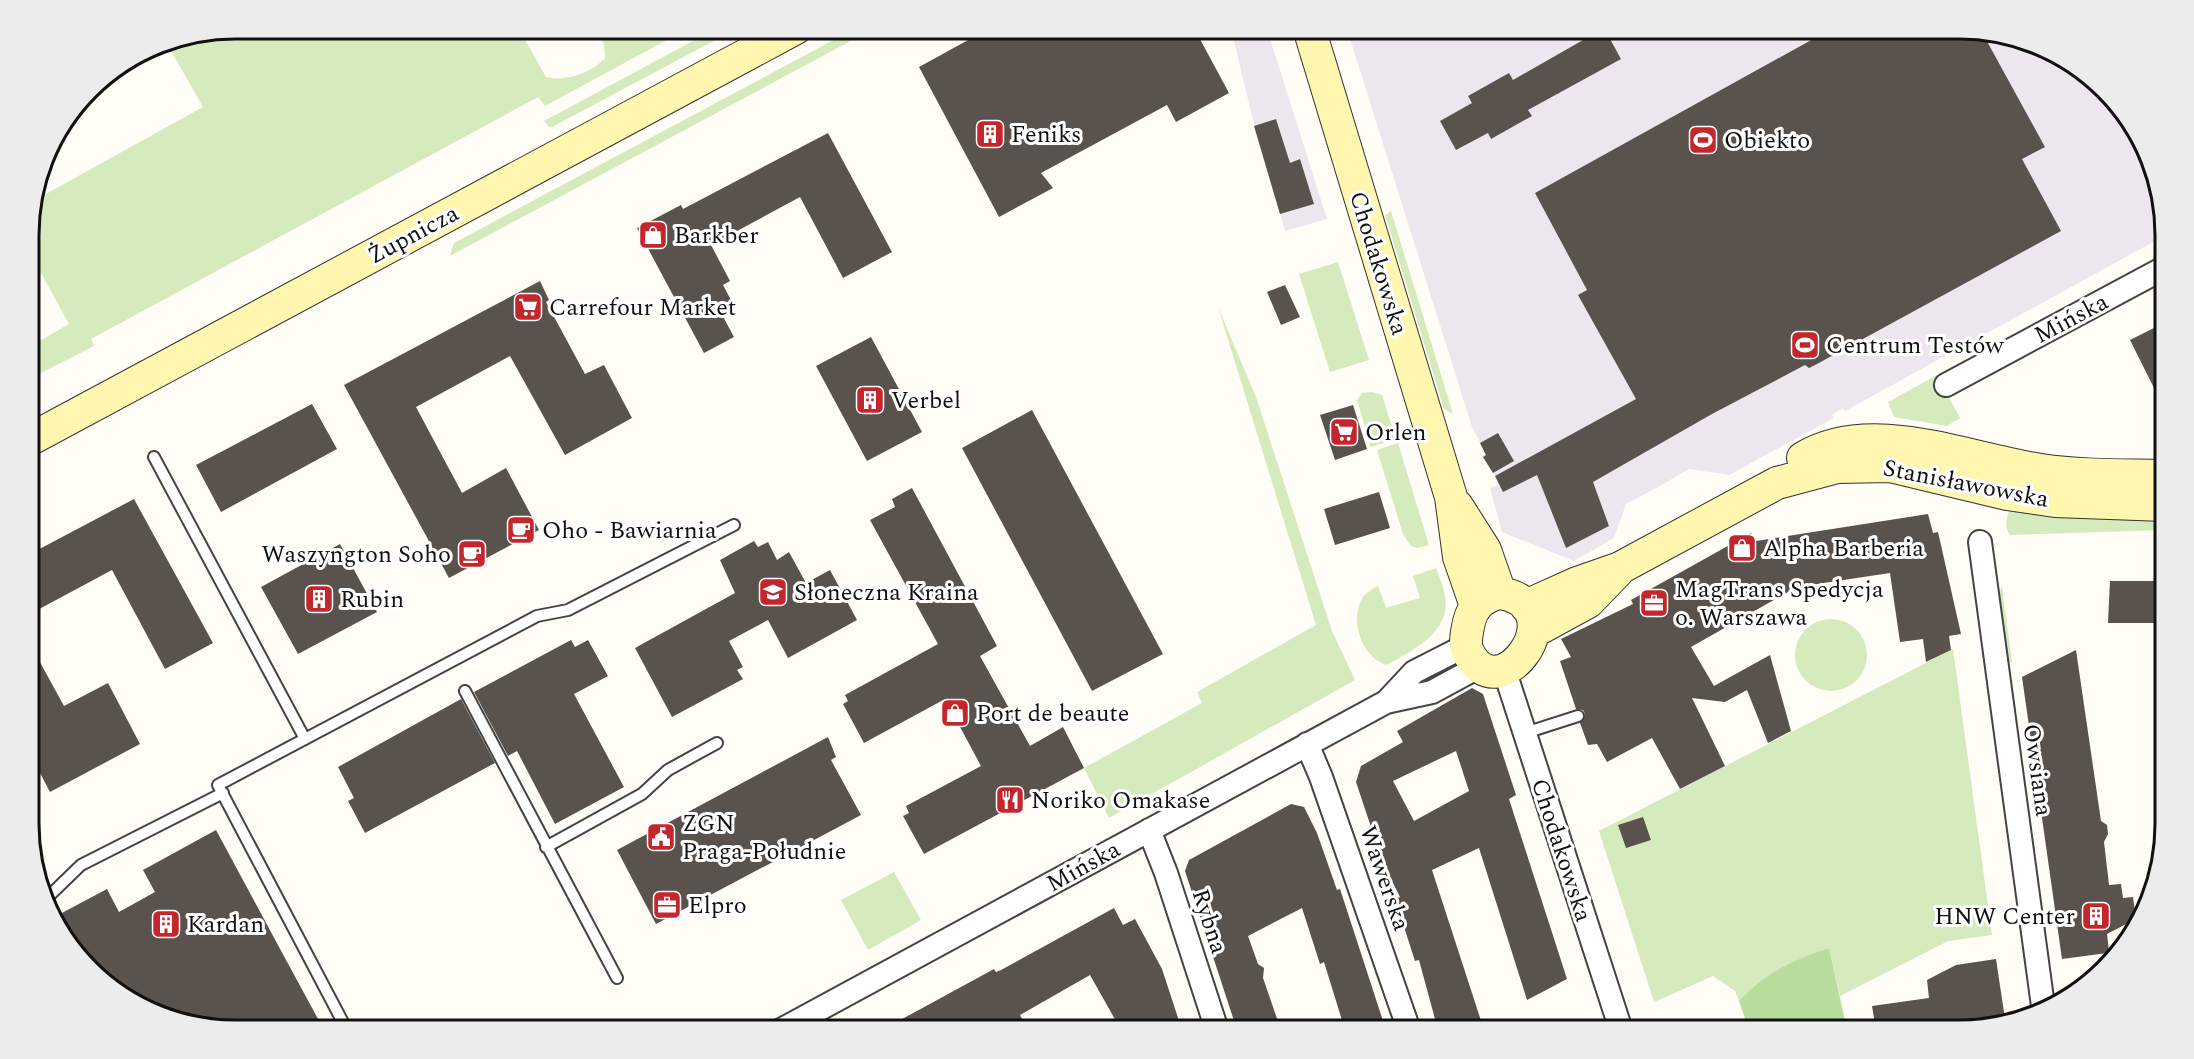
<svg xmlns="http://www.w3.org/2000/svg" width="2194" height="1059" font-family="Spectral,serif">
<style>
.industrial{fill:#eee6ef}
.green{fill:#d5ebbd}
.forest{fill:#b9dc9c}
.building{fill:#5a524d;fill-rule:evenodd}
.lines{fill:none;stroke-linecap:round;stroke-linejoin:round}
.lane-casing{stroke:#444;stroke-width:14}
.street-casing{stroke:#444;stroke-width:26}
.secondary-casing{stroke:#333;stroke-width:34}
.lane{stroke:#fff;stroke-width:10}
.street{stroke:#fff;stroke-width:22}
.secondary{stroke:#fff6b0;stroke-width:32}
.labels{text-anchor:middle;stroke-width:6;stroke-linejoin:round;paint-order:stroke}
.poi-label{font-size:24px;fill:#111;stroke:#fff;text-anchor:start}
.street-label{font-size:24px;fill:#111;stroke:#fff}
.rim{fill:none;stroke:#111;stroke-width:3}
</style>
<rect width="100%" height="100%" fill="#fffdf5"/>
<path class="industrial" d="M1959,28L2050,50L2130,120L2164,209V236L1845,411L1843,409L1838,411L1832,415L1834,418L1729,475L1689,469L1658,487L1626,504L1614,538L1574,561L1502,532L1490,488L1500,484L1483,457L1486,454L1472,427L1347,29Z
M1231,29H1267L1327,219L1285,231L1255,128Z"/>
<path class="green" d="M717,28L736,29L554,126L549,127L544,121Z
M235,29H519L546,77C565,82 592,73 605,58L604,45L598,29H687L545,106L538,97L91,339L94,346L29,379V347L69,324L29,251V221L35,200L203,107L166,42Z
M854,29H873L450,256L454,243Z
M1391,211L1453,414L1444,409L1385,215Z
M1338,262L1369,360L1330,372L1299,274Z
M1218,307L1256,397L1332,631L1355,680L1109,818L1084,768L1202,703L1197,692L1316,625Z
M1937,375L1960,418L1947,426L1894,417L1888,402Z
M1372,392L1382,395L1396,439L1371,447L1357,400L1362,393Z
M1398,443L1429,545L1418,548L1411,546L1403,534L1377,450Z
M2011,507L2165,517V530L2010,535C2003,526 2007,517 2011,507Z
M1436,568C1439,576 1443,586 1445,595C1452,632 1413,650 1387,665C1363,658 1350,623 1361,601C1364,593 1371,590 1378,586L1386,608L1420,598L1413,576Z
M2002,586L2012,662L2003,663L1994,606Z
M1795 655a36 36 0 1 1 72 0a36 36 0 1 1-72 0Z
M1953,649L1992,935L1948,941L1840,996L1829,948C1796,962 1763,973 1739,1001L1735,991L1713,976L1654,1002L1599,831Z
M894,872L921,920L868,950L841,900Z"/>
<path class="forest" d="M1829,948L1847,1030H1749L1739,1001C1762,974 1796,959 1829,948Z"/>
<path class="building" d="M990,28H1194L1229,93L1176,122L1167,105L1041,173L1053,188L999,217L919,67Z
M1604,28L1621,59L1528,110L1532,116L1491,139L1488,133L1456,150L1440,121L1472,103L1468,96L1509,73L1513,80Z
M1833,28H1959L1983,34L2045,147L2022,159L2061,231L1817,364L1809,368L1805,365L1712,414L1593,482L1609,526L1566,548L1537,475L1503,492L1495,476L1636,399L1578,295L1587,290L1535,193Z
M1276,119L1290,163L1300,159L1314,204L1280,214L1254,126Z
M828,133L892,252L843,278L800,197L711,245L730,281L723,285L732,302L719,309L734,337L704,353L637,228L681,205L683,209Z
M540,281L549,300L546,302L585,374L604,365L632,418L565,455L510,356L416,407L462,493L506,468L539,530L449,578L344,385Z
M1285,285L1300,317L1281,325L1267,292Z
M2164,323V408L2130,340Z
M871,337L922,432L867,461L816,366Z
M312,404L337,449L221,512L196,465Z
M1353,405L1367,449L1335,460L1320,415Z
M1032,410L1163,654L1092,691L962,448Z
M1498,433L1514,461L1493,473L1483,457L1486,455L1480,443Z
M912,488L997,646L980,656L1030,746L1063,727L1084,768L924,854L903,816L909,813L906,806L981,766L945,699L864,743L843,704L848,701L845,695L938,644L870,520L895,507L892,499Z
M1379,492L1390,528L1335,545L1324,509Z
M134,499L213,643L165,669L112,570L30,614V554Z
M1928,514L1933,533L1938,532L1961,634L1949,636L1951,650L1926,662L1923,639L1900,642L1890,573L1797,587L1691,647L1714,686L1770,655L1791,731L1768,743L1747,690L1725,702L1692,698L1725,766L1680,789L1652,738L1607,762L1597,744L1588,745L1580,723L1585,714L1583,710L1576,709L1560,661L1571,657L1561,639L1633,604L1631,600L1751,533L1756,541Z
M754,541L758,547L768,542L777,560L789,552L806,583L830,570L857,620L788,658L768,620L729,641L743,667L737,670L743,679L672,717L635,648L735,593L720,560Z
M340,544L377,612L298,654L261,587Z
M2110,581H2165V623H2108Z
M571,640L575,647L588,640L608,676L574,694L624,787L555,824L517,751L508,756L474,692Z
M30,644L64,706L108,683L140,744L50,792L30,754Z
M2076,650L2101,821L2107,825L2108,834L2104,842L2109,885L2121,884L2123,898L2133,897L2136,919L2107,934L2109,951L2107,953L2062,959L2022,677Z
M1472,688L1483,694L1516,795L1509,799L1567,979L1527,1000L1479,848L1432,870L1484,1030H1438L1419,960L1415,961L1395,899L1400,897L1383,863L1356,782L1361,766L1403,742L1397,731ZM1456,751L1469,791L1414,821L1393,781Z
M461,699L495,763L365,833L348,801L354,798L338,767Z
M828,737L836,757L831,760L861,815L656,924L617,850Z
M1291,804L1304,807L1317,833L1337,890L1340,889L1386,1030H1345L1324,962L1320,964L1302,908L1248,936L1258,964L1264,968L1263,978L1281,1030H1237L1185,871L1189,860Z
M1643,817L1651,840L1626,848L1618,825Z
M216,830L272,934L324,1030H235L144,1009L71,949L65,936L70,933L60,914L107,889L119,912L155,892L143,870Z
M1114,908L1123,925L1135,919L1162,969L1182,1030H1121L1090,975L1020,1015L1028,1030H882L994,969L996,972L1001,970Z
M1996,959L2005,1019L1972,1030H1876L1872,1006L1929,998L1927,980L1956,965Z"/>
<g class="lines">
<g class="lane-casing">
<path id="lane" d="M154,457L305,739
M465,691L617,978
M1525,733L1578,716
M546,847L642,794L668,770L717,743
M49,896L81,865L223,793
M347,1030L218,785L537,616L568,610L734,525"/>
</g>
<g class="street-casing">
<path id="street" d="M1946,385L2164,268
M1980,542L2043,1006
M1504,669L1621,1030
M1386,702L1414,672L1465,646
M1307,744L1321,777L1409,1030
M1149,830L1166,873L1217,1030
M781,1030L1386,702L1432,692L1480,666"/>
</g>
<g class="secondary-casing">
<path id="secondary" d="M1309,28L1451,497L1459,557L1476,606
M29,440L796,28
M1803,458C1871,416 1969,460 2041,470C2082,476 2123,475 2165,476
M1457,506L1485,550L1500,593
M1500,593C1579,606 1498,718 1467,650C1465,644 1466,638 1467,632C1470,610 1478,598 1500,593Z
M1526,606L1577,583L1620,568L1777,483L1837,467L1890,466L2007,494L2055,501L2165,505
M1533,632L1588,602L1618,571"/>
</g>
<use href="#lane" class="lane"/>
<use href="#street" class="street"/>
<use href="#secondary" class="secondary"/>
</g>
<defs>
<g id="building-square" transform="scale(1.5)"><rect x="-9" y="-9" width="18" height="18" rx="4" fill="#c4262e" stroke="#fff"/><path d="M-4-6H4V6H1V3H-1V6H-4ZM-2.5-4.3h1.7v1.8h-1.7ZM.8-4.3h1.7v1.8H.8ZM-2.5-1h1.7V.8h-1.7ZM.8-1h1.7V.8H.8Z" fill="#fff"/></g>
<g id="stadium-square" transform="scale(1.5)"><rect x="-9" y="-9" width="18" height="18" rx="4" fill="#c4262e" stroke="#fff"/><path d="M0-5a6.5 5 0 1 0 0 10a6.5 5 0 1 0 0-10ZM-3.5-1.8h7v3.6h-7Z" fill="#fff"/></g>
<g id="shop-square" transform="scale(1.5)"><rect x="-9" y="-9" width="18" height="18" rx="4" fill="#c4262e" stroke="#fff"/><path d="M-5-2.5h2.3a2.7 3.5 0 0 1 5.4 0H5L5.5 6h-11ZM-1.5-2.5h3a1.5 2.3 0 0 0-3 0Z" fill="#fff"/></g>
<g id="supermarket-square" transform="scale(1.5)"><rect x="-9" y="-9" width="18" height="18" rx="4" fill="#c4262e" stroke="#fff"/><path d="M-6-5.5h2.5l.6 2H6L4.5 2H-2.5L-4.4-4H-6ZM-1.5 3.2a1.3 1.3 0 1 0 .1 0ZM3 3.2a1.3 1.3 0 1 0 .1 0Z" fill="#fff"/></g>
<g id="cafe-square" transform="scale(1.5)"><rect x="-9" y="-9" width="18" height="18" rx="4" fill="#c4262e" stroke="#fff"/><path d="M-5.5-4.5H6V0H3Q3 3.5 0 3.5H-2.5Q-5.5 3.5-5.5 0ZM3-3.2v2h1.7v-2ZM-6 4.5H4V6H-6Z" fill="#fff"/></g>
<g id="school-square" transform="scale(1.5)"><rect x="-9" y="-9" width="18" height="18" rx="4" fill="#c4262e" stroke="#fff"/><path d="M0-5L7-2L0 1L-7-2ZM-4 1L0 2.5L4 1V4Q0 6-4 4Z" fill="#fff"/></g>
<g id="office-square" transform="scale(1.5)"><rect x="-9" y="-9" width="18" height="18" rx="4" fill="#c4262e" stroke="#fff"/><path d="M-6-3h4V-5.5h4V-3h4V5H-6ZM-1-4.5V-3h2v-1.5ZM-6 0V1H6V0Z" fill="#fff"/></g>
<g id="restaurant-square" transform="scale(1.5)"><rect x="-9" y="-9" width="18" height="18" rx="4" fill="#c4262e" stroke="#fff"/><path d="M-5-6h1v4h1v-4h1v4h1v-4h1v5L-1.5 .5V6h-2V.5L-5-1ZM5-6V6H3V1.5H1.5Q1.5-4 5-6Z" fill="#fff"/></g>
<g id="civic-square" transform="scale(1.5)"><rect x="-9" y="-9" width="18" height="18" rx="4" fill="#c4262e" stroke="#fff"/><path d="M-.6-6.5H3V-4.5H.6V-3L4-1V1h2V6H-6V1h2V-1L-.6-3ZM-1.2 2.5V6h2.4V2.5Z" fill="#fff"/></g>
</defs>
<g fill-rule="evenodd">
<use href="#building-square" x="990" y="134"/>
<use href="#stadium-square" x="1703" y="140"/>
<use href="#shop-square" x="653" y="235"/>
<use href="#supermarket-square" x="528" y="307"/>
<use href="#stadium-square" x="1805" y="345"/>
<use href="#building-square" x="870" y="400"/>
<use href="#supermarket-square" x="1344" y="432"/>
<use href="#cafe-square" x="521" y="530"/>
<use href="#shop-square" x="1742" y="548"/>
<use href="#cafe-square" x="472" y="554"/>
<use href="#school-square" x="773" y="592"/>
<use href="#building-square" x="319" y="599"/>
<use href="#office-square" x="1654" y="603"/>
<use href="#shop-square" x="955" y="713"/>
<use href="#restaurant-square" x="1010" y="800"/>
<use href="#civic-square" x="661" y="837"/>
<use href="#office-square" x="667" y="905"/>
<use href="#building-square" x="2096" y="916"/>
<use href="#building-square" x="166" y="924"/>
</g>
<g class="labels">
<g class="poi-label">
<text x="1011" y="142">Feniks</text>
<text x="1724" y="148">Obiekto</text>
<text x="674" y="243">Barkber</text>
<text x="549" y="315">Carrefour Market</text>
<text x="1826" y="353">Centrum Testów</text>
<text x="891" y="408">Verbel</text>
<text x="1365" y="440">Orlen</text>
<text x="542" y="538">Oho - Bawiarnia</text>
<text x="1763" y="556">Alpha Barberia</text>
<text x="451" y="562" text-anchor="end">Waszyngton Soho</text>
<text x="1675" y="597">MagTrans Spedycja<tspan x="1675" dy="28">o. Warszawa</tspan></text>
<text x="794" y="600">Słoneczna Kraina</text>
<text x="340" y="607">Rubin</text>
<text x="976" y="721">Port de beaute</text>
<text x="1031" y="808">Noriko Omakase</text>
<text x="682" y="831">ZGN<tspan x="682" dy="28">Praga-Południe</tspan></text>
<text x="688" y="913">Elpro</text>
<text x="2075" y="924" text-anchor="end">HNW Center</text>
<text x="187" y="932">Kardan</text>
</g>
<g class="street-label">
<text transform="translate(413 234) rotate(-28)" y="8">Żupnicza</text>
<text transform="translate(1379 263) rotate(73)" y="8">Chodakowska</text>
<text transform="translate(2071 318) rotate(-28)" y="8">Mińska</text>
<text transform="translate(1966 483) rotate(11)" y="8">Stanisławowska</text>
<text transform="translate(2038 770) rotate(82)" y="8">Owsiana</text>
<text transform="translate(1562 850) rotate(72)" y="8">Chodakowska</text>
<text transform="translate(1083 866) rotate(-29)" y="8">Mińska</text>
<text transform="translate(1385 878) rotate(71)" y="8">Wawerska</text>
<text transform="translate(1210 921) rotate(72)" y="8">Rybna</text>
</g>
</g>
<path d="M0 0H2194V1059H0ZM235 39H1959A196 196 0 0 1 2155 235V824A196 196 0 0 1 1959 1020H235A196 196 0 0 1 39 824V235A196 196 0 0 1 235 39Z" fill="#ececec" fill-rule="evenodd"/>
<path class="rim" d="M235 39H1959A196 196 0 0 1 2155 235V824A196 196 0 0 1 1959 1020H235A196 196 0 0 1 39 824V235A196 196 0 0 1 235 39Z"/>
</svg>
